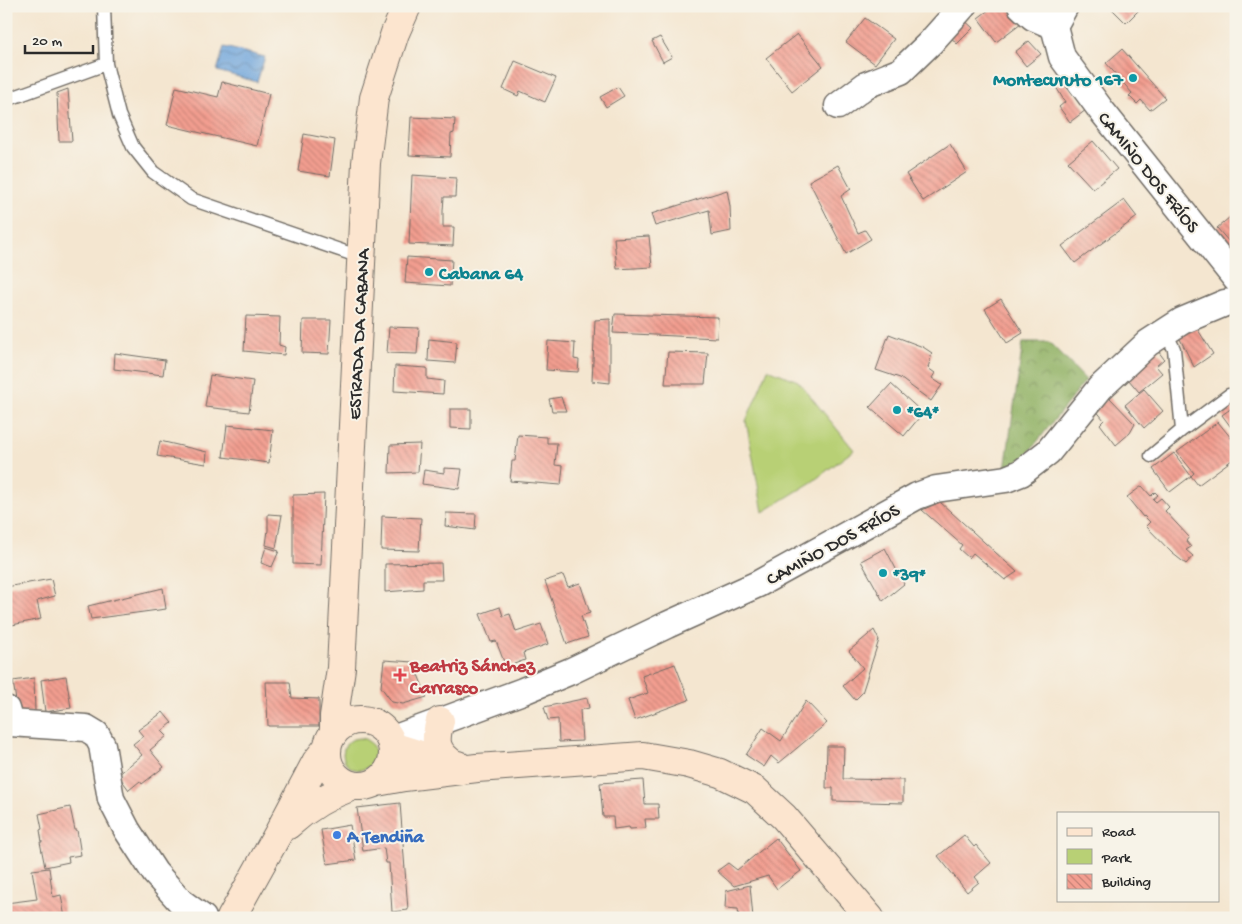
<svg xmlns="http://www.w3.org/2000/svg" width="1242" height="924" font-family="'Gochi Hand',sans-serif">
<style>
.green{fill:#b8d075;stroke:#727e50}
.forest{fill:url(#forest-crowns);stroke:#5e6e48}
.water{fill:url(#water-waves);stroke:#4c6883}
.building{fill:url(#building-back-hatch)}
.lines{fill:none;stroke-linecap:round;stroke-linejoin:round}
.service-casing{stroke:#716c65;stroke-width:15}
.minor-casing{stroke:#716c65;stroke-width:29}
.secondary-casing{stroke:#716c65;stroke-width:30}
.service{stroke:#fff;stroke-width:12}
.minor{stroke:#fff;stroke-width:26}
.secondary{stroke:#fce5cf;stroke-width:28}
.culture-dot{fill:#0f9aa8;stroke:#f7f3e8;stroke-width:2}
.health-dot{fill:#e0444e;stroke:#f7f3e8;stroke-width:2}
.shop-dot{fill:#3f7fe0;stroke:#f7f3e8;stroke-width:2}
.labels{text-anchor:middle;stroke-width:4;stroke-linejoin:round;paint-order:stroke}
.culture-label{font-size:19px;font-weight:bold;fill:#0d838f;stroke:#f7f3e8;text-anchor:start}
.street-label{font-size:19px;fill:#2b2b2b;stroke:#f7f3e8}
.health-label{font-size:19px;font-weight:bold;fill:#be3a42;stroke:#f7f3e8;text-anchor:start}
.shop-label{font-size:19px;font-weight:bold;fill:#366cbe;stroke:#f7f3e8;text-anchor:start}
</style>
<defs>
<pattern id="forest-crowns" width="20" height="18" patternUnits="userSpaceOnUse" patternTransform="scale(1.25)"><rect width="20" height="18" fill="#92b266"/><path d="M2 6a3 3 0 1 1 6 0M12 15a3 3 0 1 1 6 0" fill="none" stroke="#779154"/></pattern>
<pattern id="water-waves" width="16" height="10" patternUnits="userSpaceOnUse" patternTransform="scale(1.25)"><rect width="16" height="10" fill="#6ea4db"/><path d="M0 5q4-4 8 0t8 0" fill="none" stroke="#5b86b2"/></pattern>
<pattern id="building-back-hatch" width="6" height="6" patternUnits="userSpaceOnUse" patternTransform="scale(1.25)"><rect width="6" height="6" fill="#f39e90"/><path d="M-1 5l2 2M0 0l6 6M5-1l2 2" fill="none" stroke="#c58176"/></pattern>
</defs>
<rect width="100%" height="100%" fill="#f7f3e8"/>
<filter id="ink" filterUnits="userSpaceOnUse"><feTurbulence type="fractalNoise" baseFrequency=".02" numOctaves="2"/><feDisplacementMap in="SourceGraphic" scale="10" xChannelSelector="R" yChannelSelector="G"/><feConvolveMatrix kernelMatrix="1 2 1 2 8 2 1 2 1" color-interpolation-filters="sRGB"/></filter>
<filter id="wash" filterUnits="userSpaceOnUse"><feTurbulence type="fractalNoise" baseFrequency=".0096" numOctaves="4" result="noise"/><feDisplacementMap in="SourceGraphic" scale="20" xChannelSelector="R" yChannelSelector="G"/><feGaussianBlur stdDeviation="1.12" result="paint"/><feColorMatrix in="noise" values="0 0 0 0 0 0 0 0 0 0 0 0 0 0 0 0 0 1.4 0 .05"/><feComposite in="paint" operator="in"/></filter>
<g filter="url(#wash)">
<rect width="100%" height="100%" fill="#f4e6d0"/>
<path class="green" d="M768,369L798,381L854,450L812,482L763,512L746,421Z
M343 754a16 16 0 1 1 32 0a16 16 0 1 1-32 0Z"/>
<path class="forest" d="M1023,342H1049L1086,380L1025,457L1005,470Z"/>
<path class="water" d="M224,47L265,57L257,82L217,71Z"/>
<g id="blocks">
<path class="building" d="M994,6H1008L1021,23L996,42L978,18Z
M1109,6H1143L1126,23Z
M865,18L894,39L875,64L846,42Z
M962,18L973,28L957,44L948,34Z
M797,34L823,66L792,91L766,58Z
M660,37L672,57L663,62L652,41Z
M1029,41L1041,54L1026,66L1015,52Z
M1122,49L1165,98L1150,110L1141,100L1137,104L1129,96L1132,93L1106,63Z
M515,61L556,78L545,102L520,91L518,96L503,89Z
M1064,81L1086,110L1070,122L1059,107L1065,102L1056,87Z
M222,82L269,94L257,146L167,125L176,87L218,97Z
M618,87L624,96L606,107L600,97Z
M68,89L72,141H59L57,93Z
M411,117L455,119L454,133L451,134L450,157L409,155Z
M304,134L335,140L330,176L298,171Z
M1093,141L1117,169L1093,189L1068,162Z
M950,144L967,172L923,201L906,174Z
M838,165L851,189L841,196L858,233L865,230L871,239L846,254L809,181Z
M412,175L456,178L455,197H444L443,211V227H454L453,246L409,244Z
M727,190L730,206L731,231L712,235L709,210L655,226L651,214Z
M1124,200L1137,217L1075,263L1062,246Z
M1236,212V250L1217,228Z
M649,236L652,267L617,269L614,238Z
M407,257L452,260L450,286L405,283Z
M1001,299L1023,333L1007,343L985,309Z
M615,314L718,317L717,338L613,333Z
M246,316L280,317L279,345L285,347L284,355L244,351Z
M610,319V383L592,381L595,320Z
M303,320H331L329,354L302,353Z
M1195,325L1213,354L1194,367L1178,335Z
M389,327L419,328L417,354L387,353Z
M889,334L923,347L932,353L928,368L935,373L932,378L942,385L931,401L900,378L876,370Z
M429,339L457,342L455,363L428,361Z
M548,341L575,343L574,359L579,360L578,372L546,370Z
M1155,347L1164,359L1156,366L1162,373L1139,392L1123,373Z
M668,352L708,353L705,384H665Z
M115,353L165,360L163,375L114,369Z
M395,366L427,368V379L444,381L443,394L394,391Z
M210,375L253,381L249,412L205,407Z
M891,384L923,413L904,436L870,407Z
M1144,389L1163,411L1144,428L1125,405Z
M561,397L566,411H552L549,399Z
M1109,397L1135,424L1130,433L1116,445L1100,424L1104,420L1095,409Z
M1236,405V434L1222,415Z
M450,409H471V429L450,428Z
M1218,422L1236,444V457L1198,485L1191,476L1194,473L1177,452Z
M227,425L273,430L269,463L223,457Z
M518,435L547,437V443H557L555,465L563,466L561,485L510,481L512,461H515Z
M160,441L207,452L206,464L157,456Z
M420,444L418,472L389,473L390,445Z
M1174,453L1191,476L1170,492L1153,469Z
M444,468L462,469L459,489L422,484L424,470L444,473Z
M1142,486L1151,496L1155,492L1158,495L1153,499L1156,502L1161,498L1169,507L1165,511L1189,537L1186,541L1191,547L1186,550L1193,556L1186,564L1172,553L1146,526L1150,522L1144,516L1143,517L1127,497Z
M324,494L321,565L293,564V495Z
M940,502L1017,572L1005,580L973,553L969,558L959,549L962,545L922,510Z
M446,513L476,514L475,530L445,526Z
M268,514L282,515L276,548L266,545L268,530Z
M382,516L421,518L419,551L381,550Z
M266,547L279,551L272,567L261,563Z
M885,548L904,584L883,601L861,561Z
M441,563L442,580H423V589L385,592V564Z
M563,575L568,587L580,583L590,613L581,616L588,637L567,644L545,581Z
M51,579L55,596L37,601L41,619L12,625L6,587Z
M163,588L166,609L91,619L88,606Z
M500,607L503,616L510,614L516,632L541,624L548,644L523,653L525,660L506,667L496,641L491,642L480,614Z
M874,630L879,640L862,693L855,700L843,686L863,668L849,651Z
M384,660L413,662L427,697L403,704L392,702L381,687Z
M675,664L689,700L635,720L628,700L648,693L642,676Z
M66,676L71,708L45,712L41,680Z
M34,678L35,712L18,714L13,681Z
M266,682H290L292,698L319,699V726H268Z
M587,698L589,708L580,710L582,741L559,742L558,719L548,720L544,707Z
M806,701L827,723L779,763L771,756L764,767L746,755L763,728L781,741Z
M163,712L172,723L162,731L167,736L150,750L164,767L142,784L140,781L129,790L118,775L142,755L133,744L143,736L138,730Z
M827,746H844L843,779L903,780V803L833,801V788H826Z
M643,780L645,804H658L659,819H645L646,828L630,829L629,827L614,829L613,817H603L600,783Z
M400,803L408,910L392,912L389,863H386L384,848L363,851L357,808Z
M70,807L75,830H77L81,855L68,857L69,862L45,867L40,842H42L40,830L42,829L39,814Z
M350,825L356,860L327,864L321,830Z
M964,835L974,847L976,845L991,863L975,877L979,882L967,892L938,856Z
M776,838L801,871L777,889L768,876L734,886L717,871L728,863L737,870Z
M49,868L53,897L61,895L65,918H6V903L37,899L32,870Z
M750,885L753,918H739L738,909L725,908L726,891Z"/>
</g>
</g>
<g filter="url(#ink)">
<use href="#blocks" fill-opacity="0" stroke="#716c65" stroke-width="1"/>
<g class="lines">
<g class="service-casing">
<path id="service" d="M104,6L106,64L119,115L133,147L153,172L191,199L360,257
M6,100L106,64
M1182,430L1229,395
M1151,456L1182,430L1174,349L1165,331"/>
</g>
<g class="minor-casing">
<path id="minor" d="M1021,6L1033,17L1054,26
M1065,6L1054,26L1062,57L1101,110L1236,279
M838,106L866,85L901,71L930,43L963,6
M6,709L10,723L86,728L96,734L102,745L111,799L127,830L155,873L181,902L203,918
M390,740L523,691L571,671L667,625L758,584L917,496L936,489L1006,479L1021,473L1048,452L1100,388L1148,343L1182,321L1225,303L1236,301"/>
</g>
<g class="secondary-casing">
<path id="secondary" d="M327 753a33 33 0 1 1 66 0a33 33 0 1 1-66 0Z
M440,721C434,742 435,751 453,764
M334,733V716L341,668L366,163L374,98L395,33L407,6
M392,746L437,760L458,765
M377,782L404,777L477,768L643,756L689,764L720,773L755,790L784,817L870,918
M288,825C308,807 328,795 353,786
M231,918L279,832L316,762L327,748"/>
</g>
<use href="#service" class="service"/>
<use href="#minor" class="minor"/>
<use href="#secondary" class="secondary"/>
</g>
</g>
<g class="culture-dot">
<circle cx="1133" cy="78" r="5"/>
<circle cx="429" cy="272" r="5"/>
<circle cx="897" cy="410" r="5"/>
<circle cx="883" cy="573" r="5"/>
</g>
<path class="health-dot" d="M397.5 667.5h5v5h5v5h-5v5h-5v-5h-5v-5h5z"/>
<circle class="shop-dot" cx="337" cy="835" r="5"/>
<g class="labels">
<g class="culture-label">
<text x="1123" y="85" text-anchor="end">Montecuruto 167</text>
<text x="439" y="279">Cabana 64</text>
<text x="907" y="417">*64*</text>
<text x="893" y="580">*39*</text>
</g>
<g class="street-label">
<text transform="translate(1150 171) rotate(51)" y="7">CAMIÑO DOS FRÍOS</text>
<text transform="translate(357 334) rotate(-87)" y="7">ESTRADA DA CABANA</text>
<text transform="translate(832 543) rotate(-29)" y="7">CAMIÑO DOS FRÍOS</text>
</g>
<g class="health-label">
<text x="410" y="671">Beatriz Sánchez<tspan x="410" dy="22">Carrasco</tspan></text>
</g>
<g class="shop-label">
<text x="347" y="842">A Tendiña</text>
</g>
</g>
<rect width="1242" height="924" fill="none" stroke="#f7f3e8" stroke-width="25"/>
<rect x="1057" y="812" width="162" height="90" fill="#f7f3e8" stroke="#a5a39c"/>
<rect x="1067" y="828" width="25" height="8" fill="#fce5cf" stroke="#a5a39c"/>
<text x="1102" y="836" font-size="15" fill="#2b2b2b">Road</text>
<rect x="1067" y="849" width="25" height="15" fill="#b8d075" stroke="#a5a39c"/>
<text x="1102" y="862" font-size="15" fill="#2b2b2b">Park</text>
<rect x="1067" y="874" width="25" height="15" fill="url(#building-back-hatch)" stroke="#a5a39c"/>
<text x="1102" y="886" font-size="15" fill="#2b2b2b">Building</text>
<path d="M25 45v8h68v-8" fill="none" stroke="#2b2b2b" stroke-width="2.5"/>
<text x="32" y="45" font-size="15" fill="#2b2b2b" stroke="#f7f3e8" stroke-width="4" paint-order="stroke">20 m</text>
</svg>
